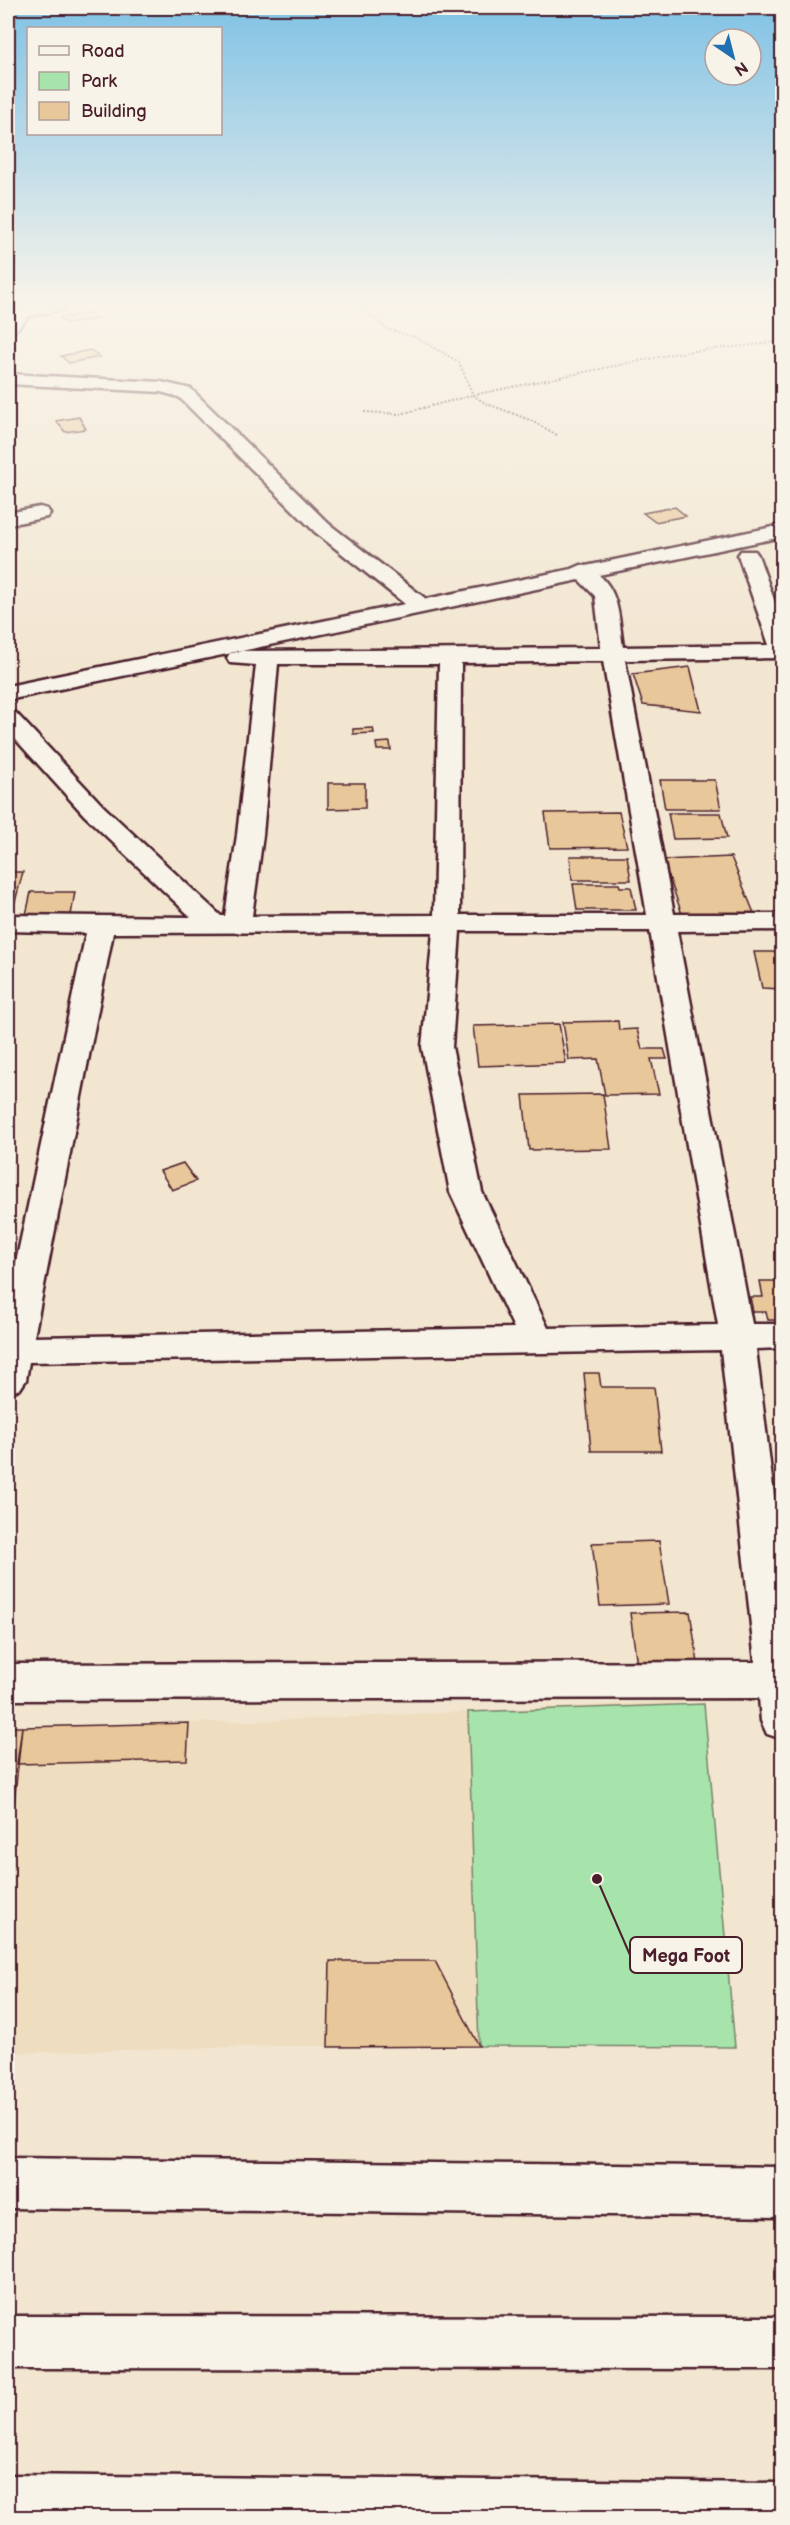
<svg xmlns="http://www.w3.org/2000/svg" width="790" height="2525" font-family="'Balsamiq Sans',sans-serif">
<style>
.built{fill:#efddc0}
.green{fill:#a6e4ab;stroke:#78826b;stroke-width:1.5}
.building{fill:#e8c79a;stroke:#4a1f2b;stroke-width:1.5}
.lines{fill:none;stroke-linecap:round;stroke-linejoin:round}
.minor-casing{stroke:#4a1f2b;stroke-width:5}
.major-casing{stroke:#4a1f2b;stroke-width:5}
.path{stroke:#4a1f2b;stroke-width:2;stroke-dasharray:2 2;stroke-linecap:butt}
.minor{fill:#f7f3e8;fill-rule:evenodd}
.major{fill:#f7f3e8;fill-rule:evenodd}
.leader{fill:none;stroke:#4a1f2b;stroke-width:2}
.callout-dot{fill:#4a1f2b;stroke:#f7f3e8;stroke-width:2}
.callout{fill:#f7f3e8;stroke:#4a1f2b;stroke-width:2}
.callout-label{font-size:18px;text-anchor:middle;font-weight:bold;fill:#4a1f2b}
</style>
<rect width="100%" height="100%" fill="#f2e6d1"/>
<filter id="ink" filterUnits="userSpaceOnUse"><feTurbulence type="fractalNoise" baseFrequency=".0167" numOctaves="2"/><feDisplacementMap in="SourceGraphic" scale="12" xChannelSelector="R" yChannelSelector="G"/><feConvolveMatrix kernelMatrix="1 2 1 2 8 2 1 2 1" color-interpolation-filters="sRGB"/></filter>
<g filter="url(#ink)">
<path class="built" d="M682,1701L735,2047L281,2046L8,2053V1727L289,1720Z"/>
<path class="green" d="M704,1704L735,2047L479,2046L468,1712Z"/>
<path class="building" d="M91,313L97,319L66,324L60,318Z
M91,350L100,357L69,363L61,356Z
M79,417L86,429L65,432L56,421Z
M675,507L686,516L655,522L643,513Z
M690,667L701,711L643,705L633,674Z
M373,728L374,733L353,734V729Z
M390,742L391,750H377L376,743Z
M660,780H715L721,809H665Z
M328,783H365V808L328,809Z
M619,812L627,847L550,848L545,813Z
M668,813H721L727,838L673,839Z
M570,856H627L631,880H572Z
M731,857L754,913L683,917L663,860Z
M8,872H23L15,902H8Z
M573,884H619L620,887H631L636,910H577Z
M31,892H75L71,915H26Z
M754,952H782V989L762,988Z
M618,1021L619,1030L637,1029L642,1049H664L667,1059H651L659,1094L605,1095L598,1059L569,1060L563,1022Z
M559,1024L566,1063L478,1066L473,1026Z
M603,1094L611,1149L529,1150L523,1095Z
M183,1163L196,1181L172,1190L160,1171Z
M760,1281H782V1320H768L766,1312H753L750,1297H763Z
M584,1373H599L601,1387H654L661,1451H591Z
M659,1541L669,1604L600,1606L592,1543Z
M690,1612L698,1663L637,1665L630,1613Z
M189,1723L187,1760L17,1764L22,1727Z
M8,1727H22L14,1804L8,1805Z
M330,1961H435L479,2046L328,2047Z"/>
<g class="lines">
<g class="minor-casing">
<path id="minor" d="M34,306H66L64,309L29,316L14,332L8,334V320L18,309Z
M8,374L161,382L191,389L329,524L426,599L572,569L581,565L586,566L782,525V537L599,575C620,593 619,621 623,647L769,645L738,555L741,551H755L758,555L782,622V658L625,660L674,914H782V930L677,931L752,1324H782V1348L756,1349L782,1561V1739L767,1734L761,1721L759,1698L8,1700V1664L755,1662L721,1350L29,1362L26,1380L20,1389L8,1393V1300L86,933L8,931V915L191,917L85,816L8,731V711L16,713L103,806L221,916H225L237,835L256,665L230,663L227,658L230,653L238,651L601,648L595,596L579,580L8,700V686L405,604L315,532L179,397L161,392L8,384ZM603,661L647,915H460L461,663ZM278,664H439L434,915L252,916L263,835ZM460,931H650L718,1325L548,1328L482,1192L452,1047ZM433,932L422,1047L450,1192L514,1328L34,1337L113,933Z
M40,507L47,509L50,513L47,517L8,525V513Z
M8,2158L782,2167V2217L8,2208Z
M8,2475L782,2483V2518H8Z"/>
</g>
<g class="major-casing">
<path id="major" d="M8,2316L782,2317V2369L8,2368Z"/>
</g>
<path class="path" d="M358,306L387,329L415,337L459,362L473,395L485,403L530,420L557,435
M364,412L400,414L473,395L673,354C708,348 743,348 778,341"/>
<use href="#minor" class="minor"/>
<use href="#major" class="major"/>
</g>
</g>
<linearGradient id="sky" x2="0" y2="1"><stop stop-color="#80c2e5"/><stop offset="0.46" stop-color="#f9f4ea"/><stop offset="1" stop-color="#f9f4ea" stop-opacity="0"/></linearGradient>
<rect width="790" height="659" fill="url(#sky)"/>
<path class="leader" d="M597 1879L630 1955"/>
<circle class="callout-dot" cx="597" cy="1879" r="6"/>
<rect class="callout" x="630" y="1937" width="112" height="36" rx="6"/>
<g class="callout-label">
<text x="686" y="1962">Mega Foot</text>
</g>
<rect width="790" height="2525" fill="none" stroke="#f7f3e8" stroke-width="30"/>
<rect x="15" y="15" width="760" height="2495" fill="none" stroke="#4a1f2b" stroke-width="2" filter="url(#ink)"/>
<rect x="27" y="27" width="195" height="108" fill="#f7f3e8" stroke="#b29e9c" stroke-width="1.5"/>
<rect x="39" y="46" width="30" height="9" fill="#f7f3e8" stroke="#b29e9c" stroke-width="1.5"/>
<text x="81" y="57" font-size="18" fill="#4a1f2b">Road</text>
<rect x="39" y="72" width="30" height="18" fill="#a6e4ab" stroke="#b29e9c" stroke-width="1.5"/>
<text x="81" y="87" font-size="18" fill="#4a1f2b">Park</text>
<rect x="39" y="102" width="30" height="18" fill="#e8c79a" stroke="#b29e9c" stroke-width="1.5"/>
<text x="81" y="117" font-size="18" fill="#4a1f2b">Building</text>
<g transform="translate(733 57) rotate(145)"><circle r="28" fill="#f7f3e8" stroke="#b29e9c" stroke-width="1.5"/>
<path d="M0-4.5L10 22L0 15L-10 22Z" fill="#1f6fb2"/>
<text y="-9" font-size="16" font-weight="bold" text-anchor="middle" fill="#4a1f2b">N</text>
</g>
</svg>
